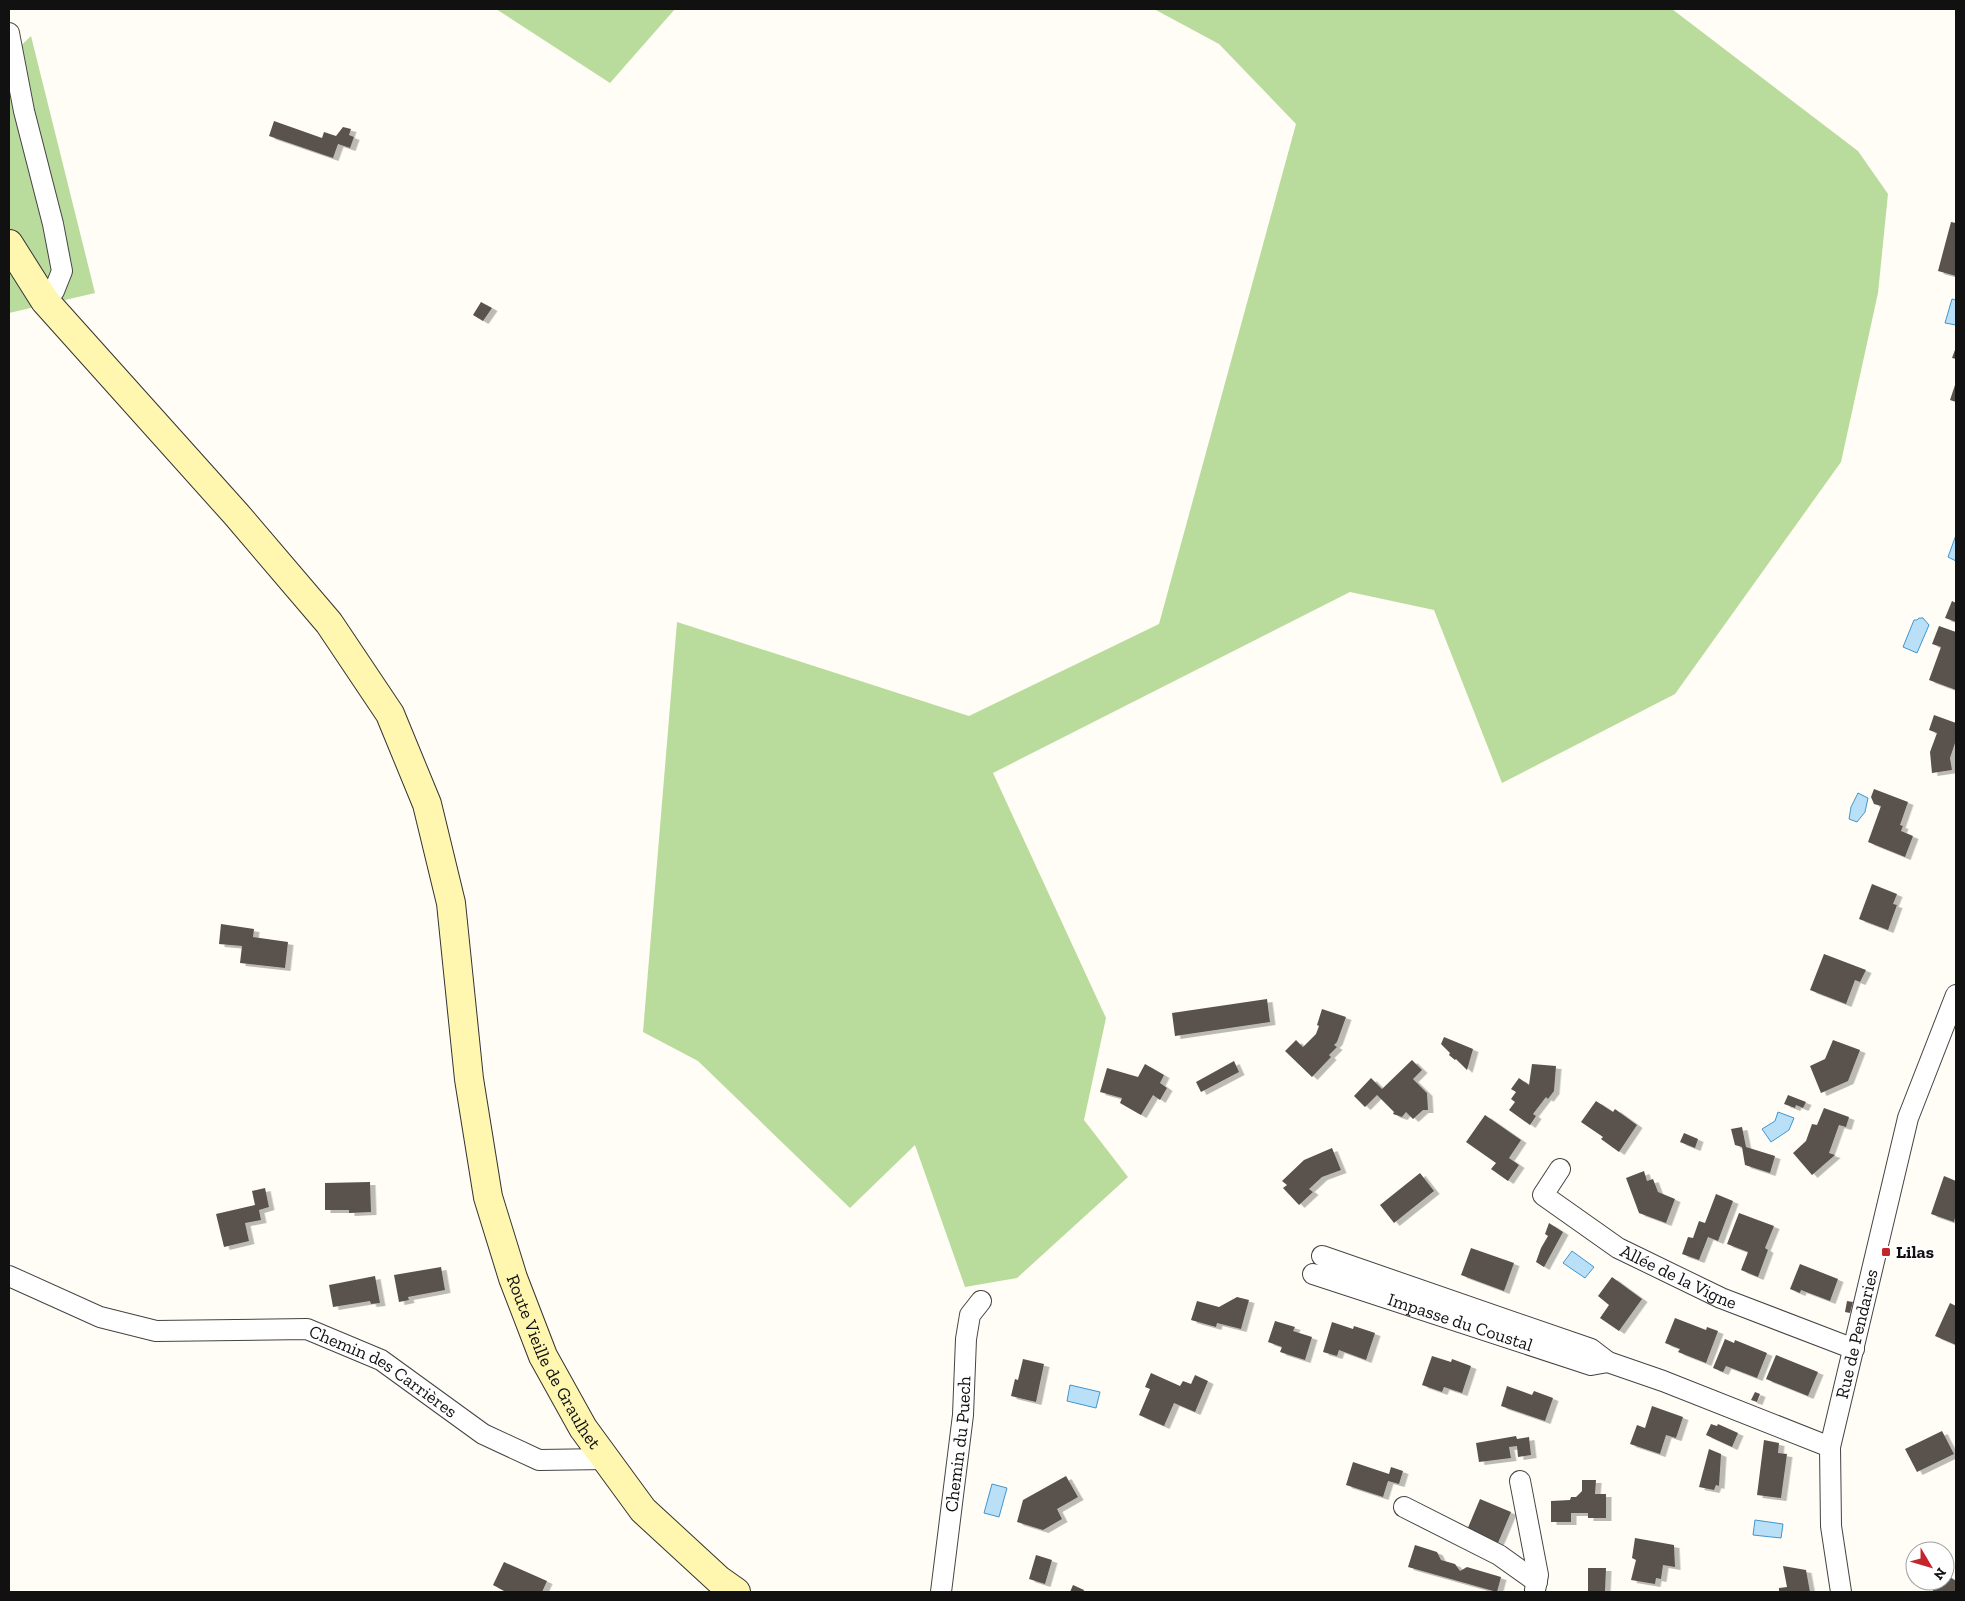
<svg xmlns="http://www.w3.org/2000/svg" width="1965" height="1601" font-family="'Zilla Slab',serif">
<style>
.forest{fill:#b9dc9c}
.water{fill:#b9e0f7;stroke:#3f96cf}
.building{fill:#5a524d;filter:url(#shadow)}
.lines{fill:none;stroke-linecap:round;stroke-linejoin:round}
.minor-casing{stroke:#444;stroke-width:22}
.secondary-casing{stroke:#333;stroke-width:30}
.minor{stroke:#fff;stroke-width:20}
.secondary{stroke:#fff6b0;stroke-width:28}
.poi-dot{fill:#c4262e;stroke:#fff;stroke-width:2}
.labels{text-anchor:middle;stroke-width:5;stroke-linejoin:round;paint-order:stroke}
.poi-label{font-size:18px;font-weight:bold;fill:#111;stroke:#fff;text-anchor:start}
.street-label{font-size:18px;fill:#111;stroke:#fff}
</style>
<defs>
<filter id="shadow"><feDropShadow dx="5.5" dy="3" stdDeviation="0" flood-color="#0004"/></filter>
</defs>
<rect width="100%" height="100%" fill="#fffdf5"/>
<path class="forest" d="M496,9H675L610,83Z
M1154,9H1672L1858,151L1888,194L1878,293L1841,462L1675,694L1502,783L1434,610L1350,592L993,773L1106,1018L1084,1120L1128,1177L1017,1278L965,1287L915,1145L850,1208L698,1061L643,1032L677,622L969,716L1159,624L1296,124L1219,44Z
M31,36L95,293L9,313V57Z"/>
<path class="water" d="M1952,299L1956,300V325L1945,323Z
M1956,535V561L1948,557Z
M1919,618H1923L1929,625L1917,653L1903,647L1914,620H1917Z
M1858,793L1868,798L1865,812L1857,822L1849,819L1851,807Z
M1778,1112L1794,1118L1789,1130L1771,1142L1762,1129L1775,1121Z
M1572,1251L1594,1267L1585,1278L1563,1263Z
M1070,1385L1100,1392L1096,1408L1067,1401Z
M992,1484L1007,1488L999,1517L984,1513Z
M1755,1520L1783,1524L1781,1538L1753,1535Z"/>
<path class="building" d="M274,121L322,138L324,132L336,136L343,127L351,129L349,135L354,137L350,148L338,144L333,158L269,136Z
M1951,222L1956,223V276L1938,271Z
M481,302L492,308L483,321L473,315Z
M1956,347V359L1952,358Z
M1956,382V402L1950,400Z
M1952,601L1956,603V622L1945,618Z
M1939,626L1956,632V690L1929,680L1941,647L1932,644Z
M1934,715L1956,723V740L1950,758L1952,770L1932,773L1930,752L1937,733L1929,730Z
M1874,789L1908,802L1900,825L1903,826L1901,831L1913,836L1905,857L1868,842L1881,806L1874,804L1871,797Z
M1872,884L1897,894L1893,904L1897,905L1888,930L1859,919Z
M221,924L254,929L253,937L288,942L285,968L240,963L242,946L219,944Z
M1824,954L1866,970L1860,982L1855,980L1846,1004L1810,990Z
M1267,999L1270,1022L1175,1036L1172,1013Z
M1322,1009L1346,1017L1337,1042L1334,1045L1337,1047L1329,1055L1331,1057L1312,1077L1285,1051L1296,1040L1303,1047L1316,1034L1319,1026L1317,1025Z
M1444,1037L1473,1049L1467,1070L1456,1059L1455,1060L1449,1055L1450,1053L1441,1044Z
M1833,1040L1860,1050L1848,1081L1821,1093L1810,1066L1825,1059Z
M1412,1060L1422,1070L1413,1079L1427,1093L1428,1110H1423L1413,1119L1406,1112L1402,1117L1393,1114L1394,1112L1377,1095L1365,1107L1354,1096L1371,1078L1382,1089Z
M1234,1061L1239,1072L1201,1092L1196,1082Z
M1145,1064L1164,1075L1160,1083L1167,1088L1160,1100L1153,1095L1141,1115L1120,1103L1122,1098L1100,1092L1107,1068L1138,1077Z
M1532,1064L1556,1066L1554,1091L1548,1099L1546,1097L1533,1114L1536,1116L1530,1125L1509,1110L1515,1102L1511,1099L1516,1092L1511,1089L1519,1078L1529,1085Z
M1788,1095L1806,1102L1803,1108L1796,1105L1795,1108L1784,1104Z
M1596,1101L1613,1112L1615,1109L1637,1125L1619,1152L1601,1139L1603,1137L1581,1122Z
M1824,1108L1849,1117L1846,1127L1839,1125L1829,1153L1835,1155L1812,1175L1793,1153L1806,1141L1812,1124L1817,1125Z
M1485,1115L1521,1140L1509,1158L1519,1165L1508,1181L1491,1169L1496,1163L1466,1142Z
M1742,1127L1746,1147L1775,1156L1770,1173L1745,1165L1742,1147L1735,1145L1731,1129Z
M1684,1133L1698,1139L1695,1148L1680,1142Z
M1332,1148L1341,1170L1322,1177L1309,1189L1313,1192L1299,1205L1283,1188L1287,1185L1282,1181L1304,1160Z
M1644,1171L1647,1181L1653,1179L1658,1192L1675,1199L1666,1223L1639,1213L1626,1178Z
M1420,1173L1434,1191L1394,1223L1380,1205Z
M1944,1176L1956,1181V1214L1954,1222L1931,1214Z
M370,1182L371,1212L349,1213V1210H325V1183Z
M265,1188L269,1207L259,1210L261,1220L245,1223L249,1241L224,1247L216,1214L255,1205L252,1191Z
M1716,1194L1733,1201L1718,1241L1708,1237L1699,1260L1682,1254L1688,1237L1693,1238L1699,1221L1705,1223Z
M1739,1213L1774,1226L1765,1248L1768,1250L1758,1277L1741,1270L1748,1252L1727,1244Z
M1549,1223L1563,1232L1544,1267L1536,1262L1541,1248L1548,1236L1545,1234Z
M1471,1248L1514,1263L1504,1291L1461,1275Z
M1800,1264L1838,1279L1830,1301L1801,1290L1800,1293L1790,1289Z
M441,1267L445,1290L408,1297L409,1300L399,1302L394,1275Z
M375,1276L380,1303L371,1304L370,1301L333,1307L329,1285Z
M1612,1277L1642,1299L1619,1331L1600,1318L1609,1305L1598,1296Z
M1237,1297L1249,1300L1241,1329L1217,1323L1216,1327L1191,1320L1197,1301L1219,1307Z
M1847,1301L1853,1302L1850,1313L1845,1312Z
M1950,1303L1956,1306V1345L1935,1336Z
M1675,1318L1706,1330L1707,1327L1718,1331L1706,1363L1678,1352L1680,1349L1665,1343Z
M1275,1321L1295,1327L1293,1331L1312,1337L1305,1360L1280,1352L1282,1347L1268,1342Z
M1332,1322L1353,1329L1354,1326L1375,1333L1366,1360L1339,1350L1337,1356L1323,1352Z
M1725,1339L1734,1343L1735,1340L1767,1353L1757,1378L1726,1366L1723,1372L1713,1368Z
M1776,1355L1818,1372L1808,1396L1766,1379Z
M1432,1356L1451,1362L1452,1359L1471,1366L1462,1393L1444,1387L1442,1392L1422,1385Z
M1023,1359L1044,1364L1036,1402L1011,1396L1015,1379L1018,1380Z
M1151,1373L1180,1386L1183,1381L1191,1384L1195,1375L1208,1381L1195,1412L1174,1403L1164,1426L1139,1415L1150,1389L1145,1387Z
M1507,1386L1532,1395L1534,1391L1553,1398L1545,1421L1501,1406Z
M1755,1392L1760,1394L1757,1402L1751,1400Z
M1652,1406L1683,1417L1676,1438L1666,1435L1660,1454L1630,1444L1637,1425L1645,1428Z
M1711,1424L1717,1426L1718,1424L1738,1433L1732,1447L1706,1435Z
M1942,1431L1954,1454L1917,1472L1905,1449Z
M1516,1436L1517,1439L1529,1437L1531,1455L1518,1457L1517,1446L1509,1447L1511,1458L1479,1462L1476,1443Z
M1764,1440L1779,1443L1778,1453L1787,1454L1781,1498L1757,1495Z
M1709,1449L1721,1454L1719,1486L1716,1485L1714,1490L1699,1487Z
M1353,1462L1389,1474L1391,1467L1403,1471L1399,1484L1388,1481L1383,1497L1346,1485Z
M1066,1476L1078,1497L1057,1509L1062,1519L1043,1530L1017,1522L1023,1500Z
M1582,1480H1596L1595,1494H1606V1518H1588V1513H1571V1522H1551V1501L1570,1500L1571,1497H1576L1582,1491Z
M1480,1499L1511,1512L1498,1543L1467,1530Z
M1635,1538L1674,1545L1675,1567L1663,1565L1661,1579L1656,1578L1655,1584L1631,1580L1636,1560L1632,1558Z
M1415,1545L1437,1552L1441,1560L1455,1564L1460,1571L1467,1567L1501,1577L1497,1592L1408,1567Z
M1036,1555L1052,1560L1045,1584L1029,1579Z
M504,1562L547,1581L542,1592H506L493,1585Z
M1783,1566L1806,1570L1810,1592H1779V1588L1787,1587Z
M1588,1568H1606L1605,1592H1588Z
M1945,1574L1956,1581V1592H1932L1939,1581H1945Z
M1073,1585L1084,1590L1083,1592H1070Z"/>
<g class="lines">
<g class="minor-casing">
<g id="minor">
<path d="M9,33L24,111L53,224L62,271L54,291L45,301"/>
<path id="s1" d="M1560,1169L1543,1195L1618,1248L1721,1298L1854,1349"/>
<path id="s2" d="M1313,1274L1591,1365L1608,1362L1591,1349L1322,1256"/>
<path id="s3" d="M9,1276L100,1317L156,1331L307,1329L381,1360L483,1434L539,1460L606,1459"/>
<path d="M1608,1362L1663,1381L1830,1447"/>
<path d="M1520,1481L1538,1575L1535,1590"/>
<path d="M1404,1507L1499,1555L1537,1582"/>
<path id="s4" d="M941,1592L963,1415L966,1339L970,1315L981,1301"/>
<path id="s5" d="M1841,1592L1831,1526L1830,1447L1908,1118L1956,995"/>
</g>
</g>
<g class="secondary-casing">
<g id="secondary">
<path id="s6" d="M9,244L45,301L236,514L329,623L390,714L427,804L451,903L469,1079L488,1197L513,1278L543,1356L583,1428L643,1510L719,1580L736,1592"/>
</g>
</g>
<use href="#minor" class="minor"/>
<use href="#secondary" class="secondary"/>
</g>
<rect class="poi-dot" x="1881" y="1247" width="10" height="10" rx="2.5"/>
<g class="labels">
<g class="poi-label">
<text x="1896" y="1258">Lilas</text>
</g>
<g class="street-label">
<text dy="6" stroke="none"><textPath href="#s1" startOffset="190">Allée de la Vigne</textPath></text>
<text dy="6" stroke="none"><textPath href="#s2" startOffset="155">Impasse du Coustal</textPath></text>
<text dy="6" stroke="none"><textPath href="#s5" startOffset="262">Rue de Pendaries</textPath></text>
<text dy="6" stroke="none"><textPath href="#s6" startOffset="1280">Route Vieille de Graulhet</textPath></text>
<text dy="6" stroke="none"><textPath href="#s3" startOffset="396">Chemin des Carrières</textPath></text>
<text dy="6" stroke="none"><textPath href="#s4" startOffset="149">Chemin du Puech</textPath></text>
</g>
</g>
<rect width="1965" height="1601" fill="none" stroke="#111111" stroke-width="20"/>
<g transform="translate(1930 1566) rotate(128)"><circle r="24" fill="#ffffff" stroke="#a0a0a0"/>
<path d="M0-4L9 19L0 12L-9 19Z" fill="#c4262e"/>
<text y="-8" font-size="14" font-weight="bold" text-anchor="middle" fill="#111111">N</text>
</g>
</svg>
